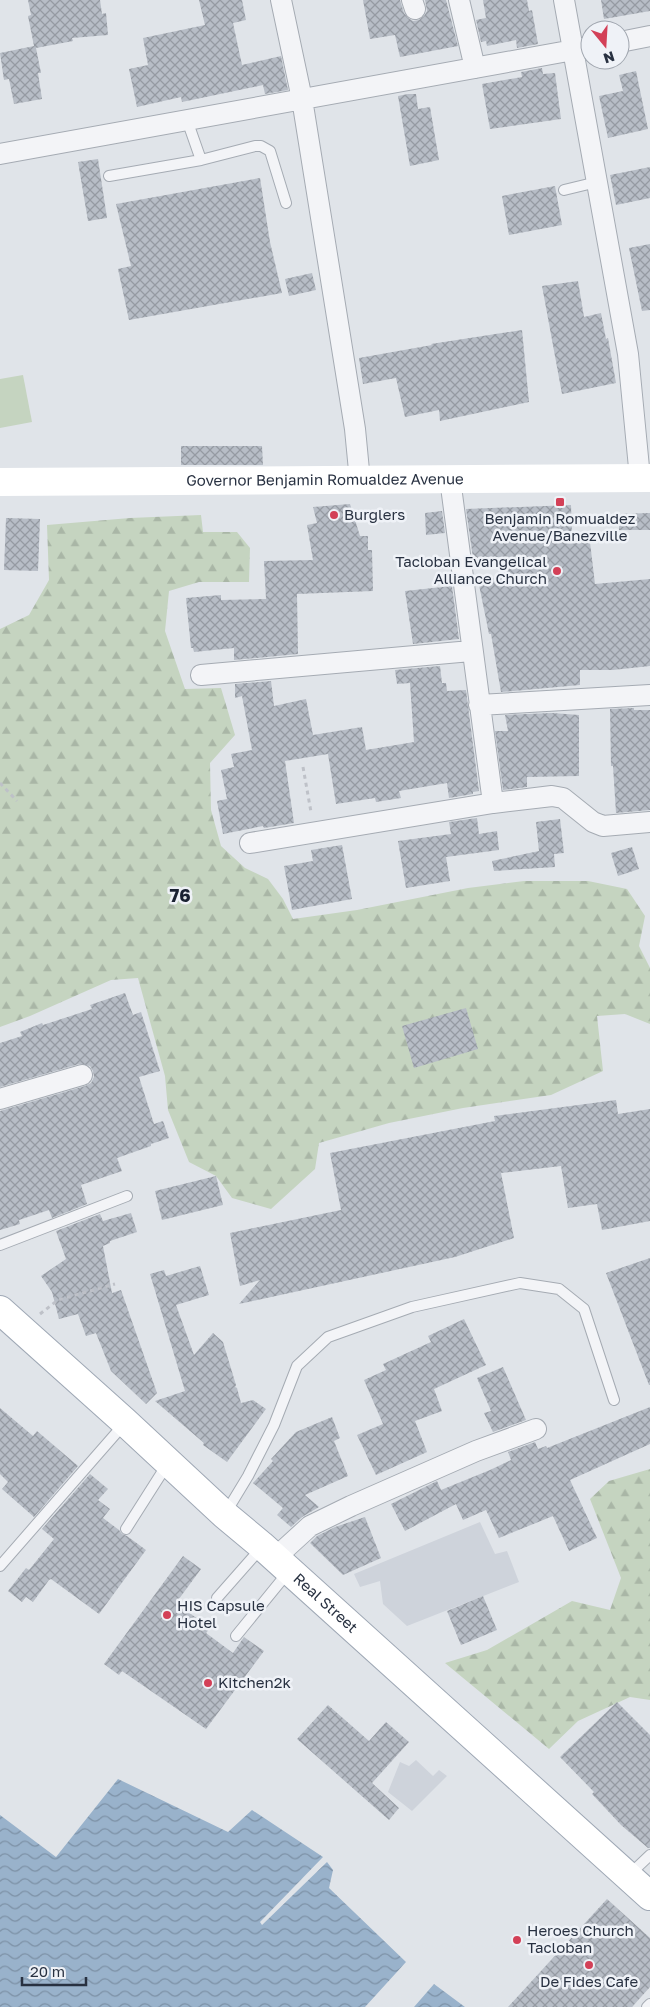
<svg xmlns="http://www.w3.org/2000/svg" width="650" height="2007" font-family="'Golos Text',sans-serif">
<style>
.built{fill:#ced3db}
.forest{fill:url(#forest-firs)}
.park{fill:#c5d4c0}
.water{fill:url(#water-waves)}
.building{fill:url(#building-cross-hatch)}
.lines{fill:none;stroke-linecap:round;stroke-linejoin:round}
.service-casing{stroke:#a5abb3;stroke-width:12}
.minor-casing{stroke:#a5abb3;stroke-width:22}
.primary-casing{stroke:#9fa8b5;stroke-width:30}
.path{stroke:#bec1c8;stroke-width:3;stroke-dasharray:4 4;stroke-linecap:butt}
.service{stroke:#f3f4f7;stroke-width:10}
.minor{stroke:#f3f4f7;stroke-width:20}
.secondary{stroke:#fff;stroke-width:28}
.primary{stroke:#fff;stroke-width:28}
.poi-dot{fill:#d34057;stroke:#eff2f7;stroke-width:2}
.labels{text-anchor:middle;stroke-width:5;stroke-linejoin:round;paint-order:stroke}
.street-label{font-size:15px;fill:#283141;stroke:#eff2f7}
.poi-label{font-size:15px;fill:#283141;stroke:#eff2f7;text-anchor:start}
.quarter-label{font-size:18px;font-weight:bold;fill:#1a2232;stroke:#eff2f7}
</style>
<defs>
<pattern id="forest-firs" width="22" height="20" patternUnits="userSpaceOnUse" patternTransform="scale(1.25)"><rect width="22" height="20" fill="#c5d4c0"/><path d="M5 1l3.5 6h-7zM16 11l3.5 6h-7z" fill="#a9b6a6"/></pattern>
<pattern id="water-waves" width="16" height="10" patternUnits="userSpaceOnUse" patternTransform="scale(1.25)"><rect width="16" height="10" fill="#99b2cb"/><path d="M0 5q4-4 8 0t8 0" fill="none" stroke="#7d91a6"/></pattern>
<pattern id="building-cross-hatch" width="8" height="8" patternUnits="userSpaceOnUse" patternTransform="scale(1.25)"><rect width="8" height="8" fill="#b7bdc6"/><path d="M0 0l8 8M0 8l8-8" fill="none" stroke="#959aa2"/></pattern>
</defs>
<rect width="100%" height="100%" fill="#e0e4e9"/>
<path class="built" d="M480,1522L495,1554L507,1551L519,1582L407,1626L383,1604L380,1581L360,1587L354,1574Z
M416,1760L433,1776L439,1770L447,1776L412,1811L388,1792L400,1762L409,1766Z"/>
<path class="forest" d="M201,515L203,532H237L250,548L249,582H199L169,591L165,631L185,689L221,688L235,735L210,763L211,810L221,846L245,868L268,879L283,899L293,919L357,910L468,888L524,881H588L627,889L645,916L639,946L650,968V1024L625,1014L597,1016L603,1071L551,1095L463,1108L389,1123L319,1143L315,1169L271,1209L232,1198L216,1176L189,1162L168,1110L165,1076L138,978L111,980L30,1016L0,1027V629L29,615L49,580L47,525L130,518Z
M650,1469V1700L630,1697L578,1721L549,1749L445,1663L487,1650L572,1601L610,1610L621,1578L590,1499L609,1481Z"/>
<path class="park" d="M23,375L32,422L0,428V379Z"/>
<path class="water" d="M118,1779L228,1832L252,1810L323,1857L260,1922L262,1925L327,1862L333,1870L329,1888L406,1962L365,2007H0V1815L56,1857Z
M434,1984L465,2007H414Z"/>
<path class="building" d="M28,0H100L102,14L106,13L108,35L72,38L73,41L36,48L41,73H38L42,99L14,104L9,79L4,80L0,53L34,46L28,16L31,15Z
M199,0H242L246,20L233,23L242,65L281,56L288,90L265,94L263,85L182,102L181,97L137,107L129,69L148,65L143,38L205,25Z
M363,0H400L404,13L408,18L413,21L419,20L424,16L427,11L425,0H446L458,46L400,57L395,35L370,39Z
M483,0H527L529,11L532,10L538,44L517,48L516,40L487,46L486,41L481,42L476,20L486,18Z
M601,0H650V11L604,19Z
M542,68L543,74L555,73L561,119L490,129L482,84L522,77L521,72Z
M636,71L648,129L608,138L599,96L623,91L619,75Z
M408,94H416L418,109L430,107L439,160L410,166L398,96Z
M98,159L107,218L88,221L78,162Z
M650,167V198L616,205L610,175Z
M260,178L270,242L282,293L129,320L118,269L131,266L116,204Z
M555,186L562,225L509,235L502,196Z
M650,244V310L642,311L629,248Z
M312,273L316,290L289,296L285,279Z
M578,281L584,317L601,313L606,339L608,338L616,383L562,394L542,286Z
M522,330L529,402L440,421L439,410L405,417L396,378L363,384L359,358L432,345L431,344Z
M181,446H262L263,465H181Z
M350,504L360,536H368V550H372L373,591L297,594L298,654L234,660V648L194,652L193,648H191L186,598L221,595V600L266,599L264,561L313,560L307,525L317,523L313,507Z
M571,505L572,536L589,534L595,584L650,579V666L613,670H580V685L501,692L491,634H489L478,580L503,577L501,557L473,558L466,509Z
M442,511L445,533L426,535L425,513Z
M650,513V530H619V514Z
M6,518L40,519L38,571L4,570Z
M452,586L459,639L413,644L405,591Z
M440,666L442,683H446L447,691L466,690L479,791L473,792V794L449,798L447,783L399,791L401,798L376,802L375,798L336,804L328,754L285,761L294,823L264,828L263,826L223,834L217,801L227,799L221,770L234,767L231,754L252,750L242,696L235,698V684L271,681L274,706L306,699L313,735L362,727L366,750L414,742L410,683L397,684L395,670Z
M634,708V710H650V810L616,813L613,766H611L610,709Z
M552,713L579,715V776L527,777V787L503,790L495,731H508L505,715Z
M477,818L479,834L497,831L499,850L446,857L450,881L406,888L398,841L451,834L449,822Z
M560,819L564,853L554,854L555,867L494,871L492,861L539,851L536,822Z
M342,845L352,899L292,910L284,866L313,861L311,850Z
M632,847L639,869L618,876L611,853Z
M125,993L133,1015L141,1012L160,1071L139,1077L154,1124L163,1121L169,1138L151,1144V1146L117,1158L122,1171L81,1185L87,1204L52,1218L49,1210L19,1220L20,1224L0,1230V1111L85,1086L91,1083L94,1077L93,1071L90,1066L79,1064L0,1087V1043L22,1036L20,1032L42,1023L43,1025L92,1009L90,1005Z
M466,1008L478,1049L414,1068L402,1026Z
M616,1100L618,1114L650,1109V1221L602,1230L597,1204L568,1208L561,1166L501,1173L514,1238L455,1257L239,1304L260,1280L240,1286L230,1233L341,1210L330,1153L495,1121L494,1116Z
M216,1176L223,1205L162,1220L155,1191Z
M131,1213L137,1232L110,1241V1243L103,1246L112,1293L121,1290L157,1393L146,1404L111,1371L96,1333L86,1336L78,1314L59,1319L52,1292L41,1276L66,1259L56,1231L100,1214L103,1221Z
M650,1258V1385H649L606,1273Z
M200,1266L209,1295L176,1305L194,1355L213,1333L223,1342L236,1385L235,1387L237,1388L241,1403L253,1400L266,1409L227,1462L203,1445L204,1443L155,1401L185,1391L150,1274L164,1270L166,1276Z
M464,1319L486,1365L434,1389L442,1411L415,1421L427,1452L376,1475L357,1435L383,1424L364,1380L386,1370L383,1364L431,1342L428,1336Z
M503,1367L526,1420L493,1432L484,1413L491,1411L477,1378Z
M650,1407V1444L570,1480L597,1538L569,1551L553,1516L499,1538L486,1510L463,1520L456,1504L405,1531L391,1504L437,1481L441,1490L490,1470L511,1460L508,1452L535,1442L538,1449L546,1446L547,1448Z
M0,1408L33,1436L37,1431L78,1466L34,1517L2,1489L8,1482L0,1474Z
M332,1417L340,1438L334,1441L348,1476L305,1495L319,1507L302,1517L291,1527L277,1515L283,1508L253,1483L273,1461L271,1459L296,1432Z
M90,1474L108,1489L98,1500L110,1509L103,1518L119,1530L122,1534L127,1536L146,1550L99,1614L51,1579L49,1580L33,1602L26,1597L22,1602L8,1591L26,1568L29,1570L54,1539L42,1529Z
M365,1517L381,1558L343,1575L310,1543L317,1536L335,1527Z
M183,1556L201,1569L176,1603L210,1628L206,1633L233,1653L244,1637L264,1651L206,1729L122,1671L119,1675L104,1664Z
M483,1596L497,1630L461,1645L447,1611Z
M617,1702L650,1735V1848H648L621,1825L592,1794L594,1792L560,1757Z
M328,1705L369,1741L386,1722L409,1742L372,1783L399,1808L389,1820L297,1739Z
M607,1899L650,1938V1987L632,2007H508Z"/>
<g class="lines">
<g class="service-casing">
<path id="service" d="M187,120L201,160
M109,176L201,160L255,146H261L270,151L286,203
M564,190L597,182
M0,1245L127,1196
M225,1514L248,1476L274,1425L297,1366L328,1337L412,1307L520,1283L559,1289L584,1309L614,1400
M126,1529L168,1463
M0,1566L125,1423
M217,1598L254,1556L261,1545
M236,1636L289,1571
M629,1875L650,1855
M647,2007L650,2004"/>
</g>
<g class="minor-casing">
<path id="minor" d="M281,0L302,99L355,429L360,481
M412,0L415,9
M459,0L475,68
M564,0L628,354L640,478
M620,42L650,36
M0,154L590,47
M450,479L493,803
M201,675L471,651
M479,705L650,695
M250,843L493,803L552,796L563,798L593,822L603,826L650,822
M0,1099L82,1075
M275,1558L310,1526L351,1506L476,1451L536,1429"/>
</g>
<g class="primary-casing">
<g id="primary">
<path id="s2" d="M0,1310L125,1422L225,1515L261,1545L650,1896"/>
</g>
</g>
<path class="path" d="M303,767L311,812
M0,783L17,801
M40,1314L58,1300L115,1284"/>
<use href="#service" class="service"/>
<use href="#minor" class="minor"/>
<path class="secondary" id="s1" d="M0,482L650,478"/>
<use href="#primary" class="primary"/>
</g>
<g class="poi-dot">
<rect x="555" y="497" width="10" height="10" rx="2.5"/>
<circle cx="334" cy="515" r="5"/>
<circle cx="557" cy="571" r="5"/>
<circle cx="167" cy="1615" r="5"/>
<circle cx="208" cy="1683" r="5"/>
<circle cx="517" cy="1940" r="5"/>
<circle cx="589" cy="1965" r="5"/>
</g>
<g class="labels">
<g class="street-label">
<text dy="5" stroke="none"><textPath href="#s1" startOffset="325">Governor Benjamin Romualdez Avenue</textPath></text>
<text dy="5" stroke="none"><textPath href="#s2" startOffset="438">Real Street</textPath></text>
</g>
<g class="poi-label">
<text x="344" y="520">Burglers</text>
<text x="560" y="524" text-anchor="middle">Benjamin Romualdez<tspan x="560" dy="17">Avenue/Banezville</tspan></text>
<text x="547" y="567" text-anchor="end">Tacloban Evangelical<tspan x="547" dy="17">Alliance Church</tspan></text>
<text x="177" y="1611">HIS Capsule<tspan x="177" dy="17">Hotel</tspan></text>
<text x="218" y="1688">Kitchen2k</text>
<text x="527" y="1936">Heroes Church<tspan x="527" dy="17">Tacloban</tspan></text>
<text x="589" y="1987" text-anchor="middle">De Fides Cafe</text>
</g>
<g class="quarter-label">
<text x="180" y="902">76</text>
</g>
</g>
<g transform="translate(605 45) rotate(162)"><circle r="24" fill="#eff2f7" stroke="#9fa5ae"/>
<path d="M0-4L9 19L0 12L-9 19Z" fill="#d34057"/>
<text y="-8" font-size="14" font-weight="bold" text-anchor="middle" fill="#283141">N</text>
</g>
<path d="M22 1977v8h64v-8" fill="none" stroke="#283141" stroke-width="2.5"/>
<text x="30" y="1977" font-size="15" fill="#283141" stroke="#eff2f7" stroke-width="4" paint-order="stroke">20 m</text>
</svg>
